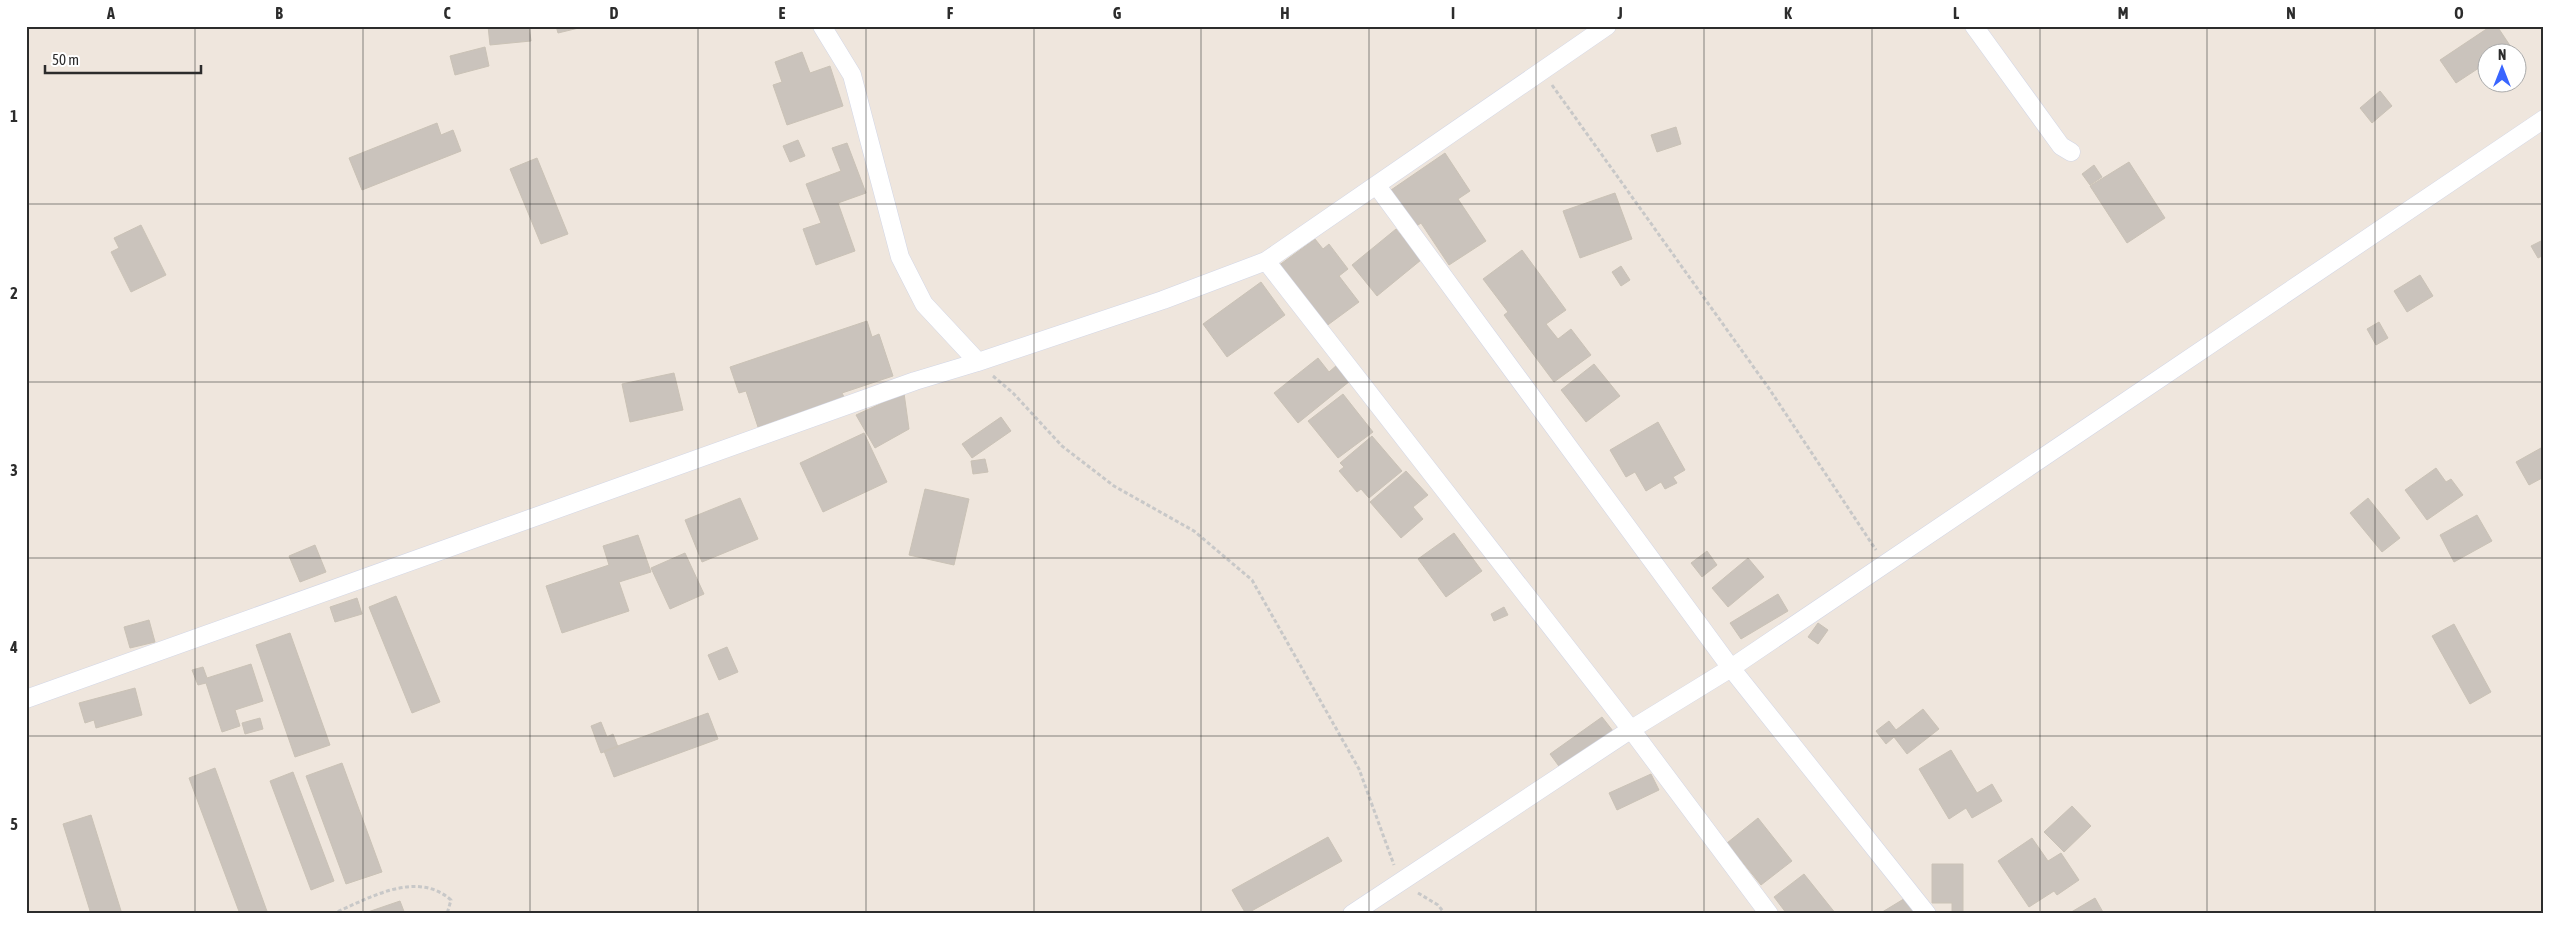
<svg xmlns="http://www.w3.org/2000/svg" width="2570" height="940" font-family="'Asap Condensed',sans-serif">
<style>
.building{fill:#cac3bc;stroke:#cac2b6}
.lines{fill:none;stroke-linecap:round;stroke-linejoin:round}
.street-casing{stroke:#d2d6e6;stroke-width:19}
.path{stroke:#c8c8c8;stroke-width:3;stroke-dasharray:4 2.5;stroke-linecap:butt}
.street{stroke:#fff;stroke-width:18}
.grid{fill:none;stroke:#2c2c2c;stroke-width:1;stroke-opacity:0.55}
.neatline{fill:none;stroke:#2c2c2c;stroke-width:2}
.grid-label{font-size:16px;text-anchor:middle;font-weight:bold;fill:#2c2c2c}
</style>
<rect width="100%" height="100%" fill="#efe6dd"/>
<path class="building" d="M488,26H529L531,41L490,45Z
M556,26H587L558,33Z
M2491,26H2497L2511,47L2502,52H2488V62L2456,83L2440,60Z
M485,47L489,66L455,75L450,56Z
M802,52L810,73L830,66L843,106L787,125L773,85L782,82L775,62Z
M2380,91L2392,106L2372,123L2360,108Z
M437,123L441,135L453,130L461,151L362,190L349,158Z
M1676,127L1681,144L1657,152L1651,135Z
M798,140L805,156L790,162L783,146Z
M847,143L866,193L838,203L855,251L816,265L803,229L821,223L806,184L841,171L832,148Z
M1445,153L1470,191L1458,199L1486,241L1449,265L1421,223L1415,227L1391,190Z
M537,158L568,234L541,244L510,169Z
M2129,162L2165,218L2127,243L2090,186Z
M2094,165L2102,177L2090,185L2082,174Z
M1615,193L1632,239L1580,258L1563,211Z
M141,225L166,275L131,292L111,252L119,248L114,238Z
M1396,229L1421,260L1377,296L1352,265Z
M1315,239L1323,249L1329,244L1348,269L1339,276L1359,302L1325,327L1278,266Z
M2543,240L2544,255L2538,258L2531,246Z
M1522,250L1566,310L1546,324L1558,339L1571,329L1591,355L1554,382L1504,315L1508,312L1483,279Z
M1621,266L1630,280L1621,286L1612,272Z
M2420,275L2433,296L2407,312L2394,291Z
M1261,282L1285,315L1227,357L1203,324Z
M867,321L872,337L879,334L893,376L842,393L844,397L758,427L746,391L739,393L730,367Z
M2379,322L2388,338L2376,345L2367,329Z
M1318,358L1329,372L1337,365L1350,381L1298,423L1274,393Z
M1594,364L1620,396L1586,422L1561,390Z
M674,373L683,410L630,422L622,384Z
M904,393L909,429L875,448L856,415Z
M1343,394L1373,432L1338,458L1308,421Z
M1001,417L1011,431L972,458L962,444Z
M1658,422L1685,470L1673,477L1677,483L1665,489L1661,482L1646,491L1635,472L1626,477L1610,450Z
M864,433L887,482L823,512L800,463Z
M1372,436L1402,471L1369,498L1361,489L1357,492L1339,471L1344,467L1340,463Z
M2541,448L2544,453V477L2529,485L2516,462Z
M985,459L988,472L973,474L971,461Z
M2436,468L2446,482L2451,479L2463,495L2427,520L2405,490Z
M1406,471L1428,495L1413,507L1423,519L1401,538L1370,502Z
M925,489L969,499L954,565L909,555Z
M740,498L758,539L702,562L685,520Z
M2368,498L2400,538L2382,552L2350,513Z
M2477,515L2492,541L2454,562L2440,535Z
M1454,533L1482,571L1446,597L1418,559Z
M638,535L651,572L619,582L629,611L562,633L546,586L609,565L603,546Z
M315,545L326,572L300,582L289,556Z
M1707,551L1717,565L1702,577L1691,563Z
M685,553L704,594L670,609L651,568Z
M1748,558L1764,577L1728,607L1712,588Z
M1778,594L1788,611L1741,639L1730,623Z
M396,596L440,702L412,713L369,607Z
M357,598L362,614L335,622L330,607Z
M1504,607L1508,615L1494,621L1491,614Z
M149,620L155,642L130,648L124,627Z
M1818,623L1828,630L1818,644L1808,637Z
M2454,624L2491,692L2470,704L2432,636Z
M290,633L330,745L295,757L256,645Z
M727,647L738,672L719,680L708,655Z
M251,664L263,701L235,710L240,726L222,732L206,683L198,685L192,670L203,667L207,678Z
M135,688L142,715L96,728L94,720L85,723L79,703Z
M1923,709L1939,729L1907,754L1894,737L1886,744L1876,731L1889,721L1896,730Z
M708,713L718,739L614,777L604,751Z
M1602,717L1613,731L1561,769L1550,754Z
M260,718L263,729L245,734L242,723Z
M601,722L607,737L613,734L618,747L601,753L591,726Z
M1951,750L1977,793L1992,784L2002,801L1972,818L1966,808L1949,819L1919,769Z
M342,763L382,872L346,884L306,776Z
M215,768L268,914H240L189,778Z
M293,772L334,881L311,890L270,781Z
M1651,774L1659,790L1617,810L1609,793Z
M2072,806L2091,826L2064,852L2044,832Z
M91,815L122,914H91L63,824Z
M1758,818L1792,861L1761,885L1727,843Z
M1328,837L1342,861L1246,914L1232,890Z
M2032,838L2048,861L2061,853L2079,880L2057,895L2054,891L2029,907L1998,861Z
M1932,864H1963V914H1952V903H1932Z
M1804,874L1836,914H1787L1774,897Z
M1907,897L1918,914H1879Z
M2095,898L2104,914H2068Z
M400,901L405,914H362Z"/>
<g class="lines">
<g class="street-casing">
<path id="street" d="M822,26L852,75L900,257L924,304L978,362L1163,300L1266,261L1607,26
M1974,26L2061,146L2071,152
M1377,186L1731,668L1927,914
M1266,261L1636,736L1769,914
M26,699L915,381L978,362
M1352,914L1630,730L1731,668L2544,119"/>
</g>
<path class="path" d="M1552,85L1770,390L1876,550
M993,376L1013,393L1062,446L1114,486L1194,531L1252,580L1359,769L1394,865
M1418,893L1438,905L1445,914
M332,914C368,899 416,869 451,900L447,914"/>
<use href="#street" class="street"/>
</g>
<path class="grid" d="M195,26V914M363,26V914M530,26V914M698,26V914M866,26V914M1034,26V914M1201,26V914M1369,26V914M1536,26V914M1704,26V914M1872,26V914M2040,26V914M2207,26V914M2375,26V914M26,204H2544M26,382H2544M26,558H2544M26,736H2544"/>
<rect width="2570" height="940" fill="none" stroke="#ffffff" stroke-width="55"/>
<g transform="translate(2502 68)"><circle r="24" fill="#ffffff" stroke="#ababab"/>
<path d="M0-4L9 19L0 12L-9 19Z" fill="#3965ff"/>
<text y="-8" font-size="14" font-weight="bold" text-anchor="middle" fill="#2c2c2c">N</text>
</g>
<path d="M45 65v8h156v-8" fill="none" stroke="#2c2c2c" stroke-width="2.5"/>
<text x="52" y="65" font-size="15" fill="#2c2c2c" stroke="#ffffff" stroke-width="4" paint-order="stroke">50 m</text>
<rect x="28" y="28" width="2514" height="884" class="neatline"/>
<g class="grid-label">
<text x="111" y="19">A</text>
<text x="279" y="19">B</text>
<text x="447" y="19">C</text>
<text x="614" y="19">D</text>
<text x="782" y="19">E</text>
<text x="950" y="19">F</text>
<text x="1117" y="19">G</text>
<text x="1285" y="19">H</text>
<text x="1453" y="19">I</text>
<text x="1620" y="19">J</text>
<text x="1788" y="19">K</text>
<text x="1956" y="19">L</text>
<text x="2123" y="19">M</text>
<text x="2291" y="19">N</text>
<text x="2459" y="19">O</text>
<text x="14" y="122">1</text>
<text x="14" y="299">2</text>
<text x="14" y="476">3</text>
<text x="14" y="653">4</text>
<text x="14" y="830">5</text>
</g>
</svg>
